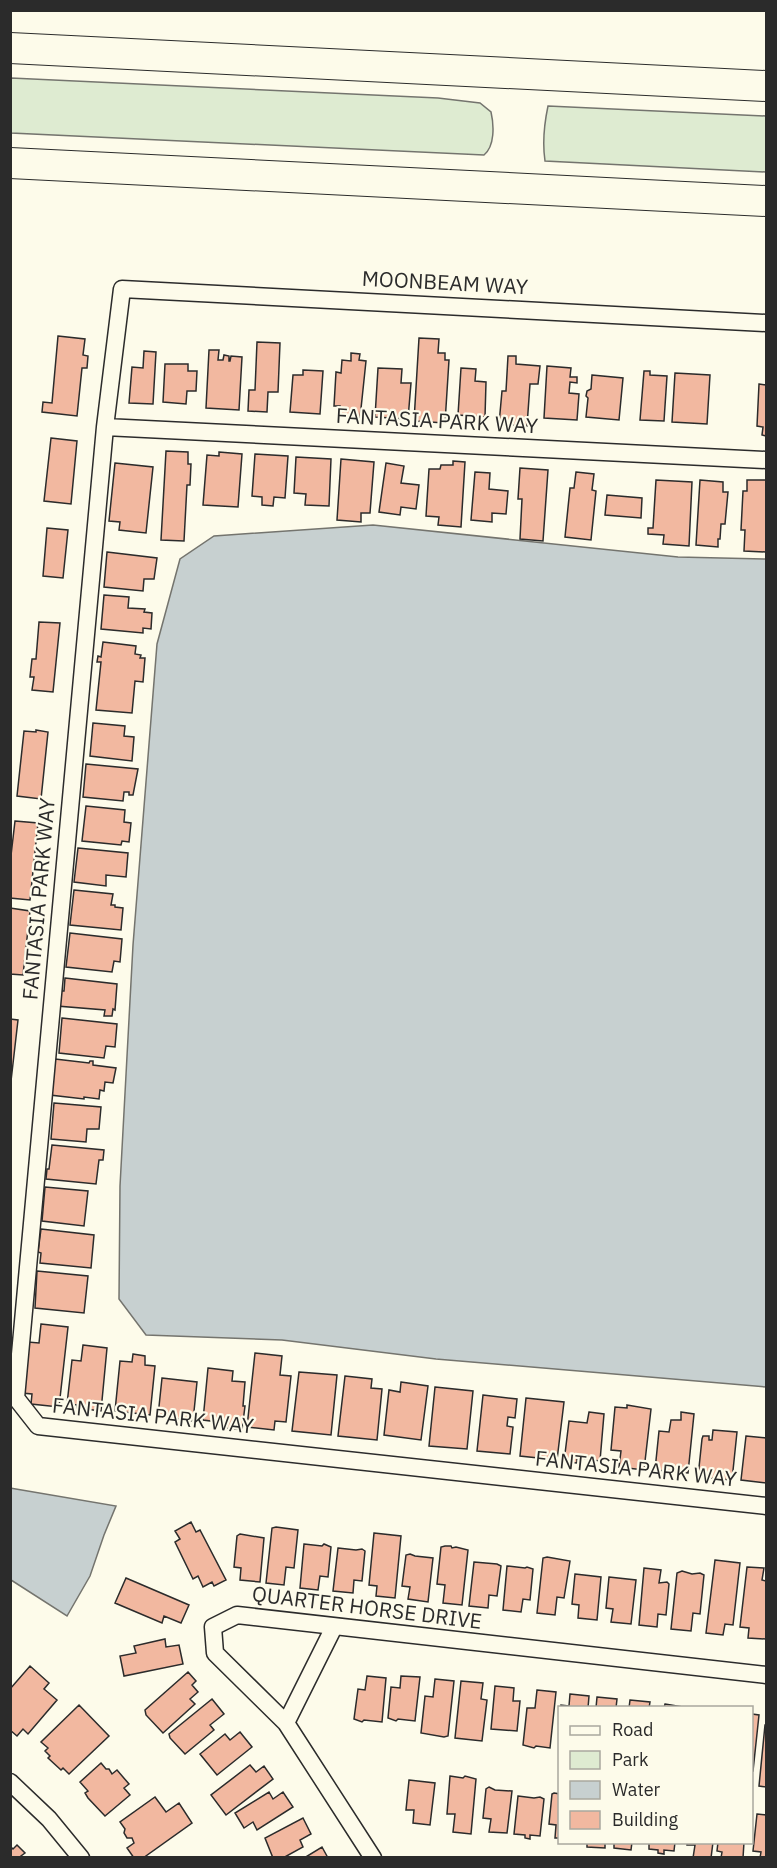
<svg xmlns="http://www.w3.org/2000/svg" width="777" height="1868" font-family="'IBM Plex Sans',sans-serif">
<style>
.green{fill:#deebd1;stroke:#74746e;stroke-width:1.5}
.water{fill:#c7d0d0;stroke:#74746e;stroke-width:1.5}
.building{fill:#f2b8a0;stroke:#2b2b2b;stroke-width:1.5}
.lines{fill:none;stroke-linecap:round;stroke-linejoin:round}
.minor-casing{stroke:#2b2b2b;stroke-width:19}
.motorway-casing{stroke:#2b2b2b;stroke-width:32}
.minor{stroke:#fdfbea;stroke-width:16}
.motorway{stroke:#fdfbea;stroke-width:30}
.labels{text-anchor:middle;stroke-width:4.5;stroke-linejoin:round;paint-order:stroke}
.street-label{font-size:21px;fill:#2b2b2b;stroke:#fdfbea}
</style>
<rect width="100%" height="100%" fill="#fdfbea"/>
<path class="green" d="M11,78L438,98L480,103L491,112C494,125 495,146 484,155L11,133Z
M548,106L766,116V172L545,161C542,141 544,125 548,106Z"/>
<path class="water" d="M373,525L678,557L766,559V1387L436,1359L282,1340L146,1335L119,1299L120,1186L133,945L157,644L180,559L214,536Z
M10,1488L116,1506L104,1535L90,1576L67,1616L11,1580Z"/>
<path class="building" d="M58,336L85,339L83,355L88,356L87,368H82L77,416L42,412L43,402L52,403Z
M419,338L439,339L438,353H445V360H449L445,423L414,421Z
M257,342L280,343L278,392H268L267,412L248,411L249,390H255Z
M209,350H219L218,360H223L224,355L229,356V361H230L231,356L242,357L239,410L206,408Z
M144,351L156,352L153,404L129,403L132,367L143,368Z
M351,353L360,354L359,360L366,361L360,418L339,417L340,406H334L336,372L341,373L342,360L351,361Z
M508,356H516V364L540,366L538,384H530L527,426L499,424L502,391H506Z
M165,364H188V371H197L196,391H187L186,404L163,402Z
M547,366L571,368L570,377H577V383L570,382L569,393L579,394L577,420L544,418Z
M378,368L402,369L401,383H411L408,419L375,417Z
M461,368L476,369L475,381L486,382L485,417L458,415Z
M303,370L323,371L320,414L290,412L293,375H303Z
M644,371H650V375L667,376L664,421L640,420Z
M675,373L710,375L707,424L672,422Z
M592,375L623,378L619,420L586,417L588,398L586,396L587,391L591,389Z
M759,384L766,385V436L762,435L763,427L757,426Z
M51,438L77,441L71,504L44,501Z
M166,451L188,452V464H191L190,485H187L184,541L161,540Z
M219,452L242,454L238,507L203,505L207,455L219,456Z
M255,454L288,456L285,498L274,497L273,506L262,505V497L252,496Z
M296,457L331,459L329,506L305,505L306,494L294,493Z
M341,459L374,462L370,513H361V522L337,520Z
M453,461L465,462L461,527L438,525L439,517L426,516L429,469H440L441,465H453Z
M115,463L153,467L146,533L119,530L120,522L109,521Z
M386,463L404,466L401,483L419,485L416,509L401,507L400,515L379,512Z
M520,468L548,470L543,541L520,539L522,499H518Z
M475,472L490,473L489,489L508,491L506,514L492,513V522L471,520Z
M576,472L594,474L592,490L596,491L591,540L565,537L570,488H574Z
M656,480L692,482L689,546L663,544L664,535L648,534V528H653Z
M700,480L723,482V492H728L725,524H721L720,539H718V547L696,545Z
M747,480H766V552L744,551L745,530H741L743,491H747Z
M607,495L642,498L641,518L605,515Z
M47,528L68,530L63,578L43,576Z
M107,552L157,558L154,579H144L143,591L104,587Z
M104,595L129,597L128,608L145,609L144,612L152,613L151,629L143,628V633L101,629Z
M39,622L60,623L53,692L32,690L34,677H30L32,659H36Z
M103,642L136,646L135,654L141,655L140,658H145L143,682L135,681L132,713L96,710L101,662H97L98,656L101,657Z
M93,723L125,726L124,736L134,737L132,761L90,756Z
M36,730L48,732L41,799L17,796L24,731L36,732Z
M86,764L138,769L133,795H129V792H124L123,801L83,797Z
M86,806L125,810L124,822L131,823L129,842L122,841L121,845L82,841Z
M15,821L38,823L30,900L10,898V864Z
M78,848L128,853L126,877L106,875V886L74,882Z
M74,890L113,894L111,905H115V907L123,908L121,930L70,925Z
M10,908L30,911L23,975L10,974Z
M70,933L122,939L120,962L114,961L112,972L66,967Z
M65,978L117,984L115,1010L113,1009L112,1016H104L105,1010L57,1006L59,991H64Z
M62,1018L117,1024L115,1047L106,1046L104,1058L59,1053Z
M10,1019L18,1020L11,1081H10Z
M55,1059L89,1063L90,1061H93V1065L116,1068L113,1083L105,1082L104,1091L100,1090L99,1099L84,1097V1099L50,1095Z
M54,1103L101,1107L99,1129H87L86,1142L51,1139Z
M52,1145L104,1150L103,1160H99L96,1184L46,1179L47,1169H49Z
M45,1187L88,1191L84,1226L42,1221Z
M41,1229L94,1235L91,1268L40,1263L41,1253L38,1252Z
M37,1271L88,1276L84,1313L35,1308Z
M41,1324L68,1327L59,1407L31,1404L32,1394L22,1393L28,1342L39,1343Z
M83,1345L107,1348L101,1411L77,1408V1405L67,1404L72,1360L81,1361Z
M255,1353L282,1356L280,1375L291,1376L286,1422L275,1421L274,1430L247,1427Z
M133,1354L145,1356V1365L155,1366L150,1415L115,1411L120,1361L132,1362Z
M208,1368L233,1371L232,1381L245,1382L243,1406H245L242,1430L226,1428V1423L203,1420Z
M299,1372L337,1375L331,1435L292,1431Z
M345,1376L372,1379L371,1388L382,1389L377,1440L338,1436Z
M162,1378L197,1382L193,1421L158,1416Z
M401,1382L428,1386L421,1440L384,1435L389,1390L400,1392Z
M435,1387L473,1391L467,1449L429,1446Z
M483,1395L517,1399L515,1418L508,1417L507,1426L513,1427L510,1454L477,1451Z
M526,1398L564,1402L557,1460L520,1456Z
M627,1405L651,1409L644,1470L619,1467L621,1451L611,1450L615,1407L627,1408Z
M589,1412L604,1414L600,1461L577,1458V1463L564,1462L569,1421L587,1423Z
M681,1412L694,1414L688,1473L655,1470L659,1431L669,1432L671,1420H681Z
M713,1430L737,1432L732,1480L698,1477L702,1439L703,1436H709V1440H712Z
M746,1436L766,1438V1483L741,1480Z
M191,1522L196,1532L200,1530L226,1580L214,1586L212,1582L203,1587L198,1576L193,1579L175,1542L180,1539L175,1531Z
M276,1527L298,1530L294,1568L286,1567L284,1585L266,1583L272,1528Z
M374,1533L401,1536L395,1598L376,1596L377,1586L369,1585Z
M240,1534L264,1538L260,1582L240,1580L241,1568L234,1567L237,1536Z
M304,1544L322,1546L324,1544L331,1547L328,1577L320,1576L318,1590L300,1588Z
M445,1546H451L452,1548L456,1547L468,1550L462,1605L443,1603L445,1585L437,1584L441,1547Z
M338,1548L356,1550L362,1549L365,1551L362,1581L354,1580L353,1593L333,1591Z
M410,1554L415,1556L433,1558L428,1602L408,1599L410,1587L402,1586L406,1555Z
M547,1557L570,1561L564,1598L557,1597L555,1615L537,1613L543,1558Z
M715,1560L740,1563L733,1625L725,1624L723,1635L706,1633Z
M474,1562L497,1564L501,1566L497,1596L489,1595L488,1608L469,1606Z
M507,1566L525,1568L527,1567L533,1569L530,1600L523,1599L521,1612L503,1610Z
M747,1567L764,1568L762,1580L766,1581V1639L748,1638L749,1628L740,1627Z
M644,1568L661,1570L659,1583L667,1582L669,1584L666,1615L658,1614L657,1627L639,1625Z
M682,1571L692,1574L700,1573L704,1575L700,1614L693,1613L691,1631L671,1629L677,1573Z
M575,1574L601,1577L597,1620L578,1618L579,1605L572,1604Z
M609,1577L636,1580L631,1624L611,1622L613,1609L606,1608Z
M126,1578L189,1605L181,1623L164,1616L162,1623L115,1603Z
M165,1639L166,1647L179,1645L183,1664L124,1676L120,1656L136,1653L134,1646Z
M30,1666L49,1683L44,1689L57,1700L28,1734L23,1729L17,1736L10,1730V1689Z
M188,1672L196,1681L192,1685L198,1692L190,1699L195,1704L163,1733L146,1715L145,1710Z
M367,1676L386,1678L382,1722L364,1720L362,1722L354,1719L358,1689L365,1690Z
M401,1676L420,1677L415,1721L398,1719L396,1721L388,1718L391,1687L400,1688Z
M435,1679L454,1681L448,1736L444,1737L421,1733L425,1696L433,1697Z
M461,1681L483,1683L481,1699L487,1700L482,1741L455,1738Z
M495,1686L514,1688L513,1701H520L517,1731L491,1729Z
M537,1690L556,1692L550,1748L536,1746L534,1748L523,1745L527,1708H535Z
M570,1694L589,1696L588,1708H561V1705L569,1706Z
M597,1697L617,1699L616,1708H596Z
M212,1699L224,1714L210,1725L214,1730L185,1754L170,1738L169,1734Z
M630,1700L650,1702L649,1708H629Z
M665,1704L683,1707L682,1708H664Z
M79,1705L109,1736L69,1774L63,1768L61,1770L48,1758L50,1756L45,1751L48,1748L41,1742Z
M752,1714L759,1715L753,1771H752Z
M765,1725H766V1787L759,1786Z
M240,1732L252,1747L217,1775L200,1754L225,1734L230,1740Z
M101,1763L106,1769H109L112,1774L117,1770L129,1784L124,1788L130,1795L105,1816L88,1798L85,1793L88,1791L80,1782Z
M250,1765L256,1772L264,1766L273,1779L226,1815L211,1795Z
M450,1776L463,1778L465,1776L476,1779L471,1834L453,1832L455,1814H447Z
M409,1780L435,1783L430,1825L413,1823L414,1810H406Z
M489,1787L495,1790L512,1791L507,1833L489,1832L491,1819L483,1818L486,1789Z
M269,1792L273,1799L283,1792L293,1807L257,1830L253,1822L244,1828L235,1813Z
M554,1793L560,1794V1838H555L556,1825L549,1824L552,1794Z
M518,1796L534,1798L540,1797L544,1799L540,1836L530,1835V1839L525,1838V1835L514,1834Z
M155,1797L166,1812L179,1803L192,1823L143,1858H134L127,1848L134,1843L132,1838H127L124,1833L125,1829L120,1822Z
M757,1814L766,1815V1858H760L761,1852L753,1851Z
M303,1818L311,1834L300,1840L303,1847L283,1858H273L265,1838Z
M587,1842H605V1848L587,1847Z
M614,1842H632L631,1850L614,1848Z
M649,1842H675L674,1851L664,1850V1854L658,1853V1850L649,1849Z
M687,1842H713L711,1858H693L695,1845H687Z
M718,1842H744L743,1858H721L722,1852L717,1851Z
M17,1845L25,1853L21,1856L22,1858H10V1846L13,1849Z
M322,1847L328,1858H304Z"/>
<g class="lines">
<g class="minor-casing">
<path id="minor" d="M766,323L122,289L105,427L16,1398L38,1426L766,1506
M105,427L766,460
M286,1723L334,1627
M10,1782L49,1819L81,1858
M373,1858L286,1723L215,1653L213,1627L237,1615L766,1675"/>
</g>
<g class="motorway-casing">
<path id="motorway" d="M10,48L766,86
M10,163L766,201"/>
</g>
<use href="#minor" class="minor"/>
<use href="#motorway" class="motorway"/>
</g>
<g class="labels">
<g class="street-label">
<text transform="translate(445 283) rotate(3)" y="7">MOONBEAM WAY</text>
<text transform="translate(437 421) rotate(3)" y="7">FANTASIA PARK WAY</text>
<text transform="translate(39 899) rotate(-85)" y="7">FANTASIA PARK WAY</text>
<text transform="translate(153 1416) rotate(6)" y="7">FANTASIA PARK WAY</text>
<text transform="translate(636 1469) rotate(6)" y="7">FANTASIA PARK WAY</text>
<text transform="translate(367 1608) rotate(7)" y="7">QUARTER HORSE DRIVE</text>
</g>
</g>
<rect width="777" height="1868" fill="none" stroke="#2b2b2b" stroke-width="24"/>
<rect x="558" y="1706" width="195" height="138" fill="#fdfbea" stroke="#a9a89e" stroke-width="1.5"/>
<rect x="570" y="1726" width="30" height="9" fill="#fdfbea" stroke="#a9a89e" stroke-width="1.5"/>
<text x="612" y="1736" font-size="18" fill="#2b2b2b">Road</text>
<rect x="570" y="1751" width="30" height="18" fill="#deebd1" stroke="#a9a89e" stroke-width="1.5"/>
<text x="612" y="1766" font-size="18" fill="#2b2b2b">Park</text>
<rect x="570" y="1781" width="30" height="18" fill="#c7d0d0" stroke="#a9a89e" stroke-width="1.5"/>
<text x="612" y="1796" font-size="18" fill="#2b2b2b">Water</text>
<rect x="570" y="1811" width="30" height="18" fill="#f2b8a0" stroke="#a9a89e" stroke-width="1.5"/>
<text x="612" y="1826" font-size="18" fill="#2b2b2b">Building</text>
</svg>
